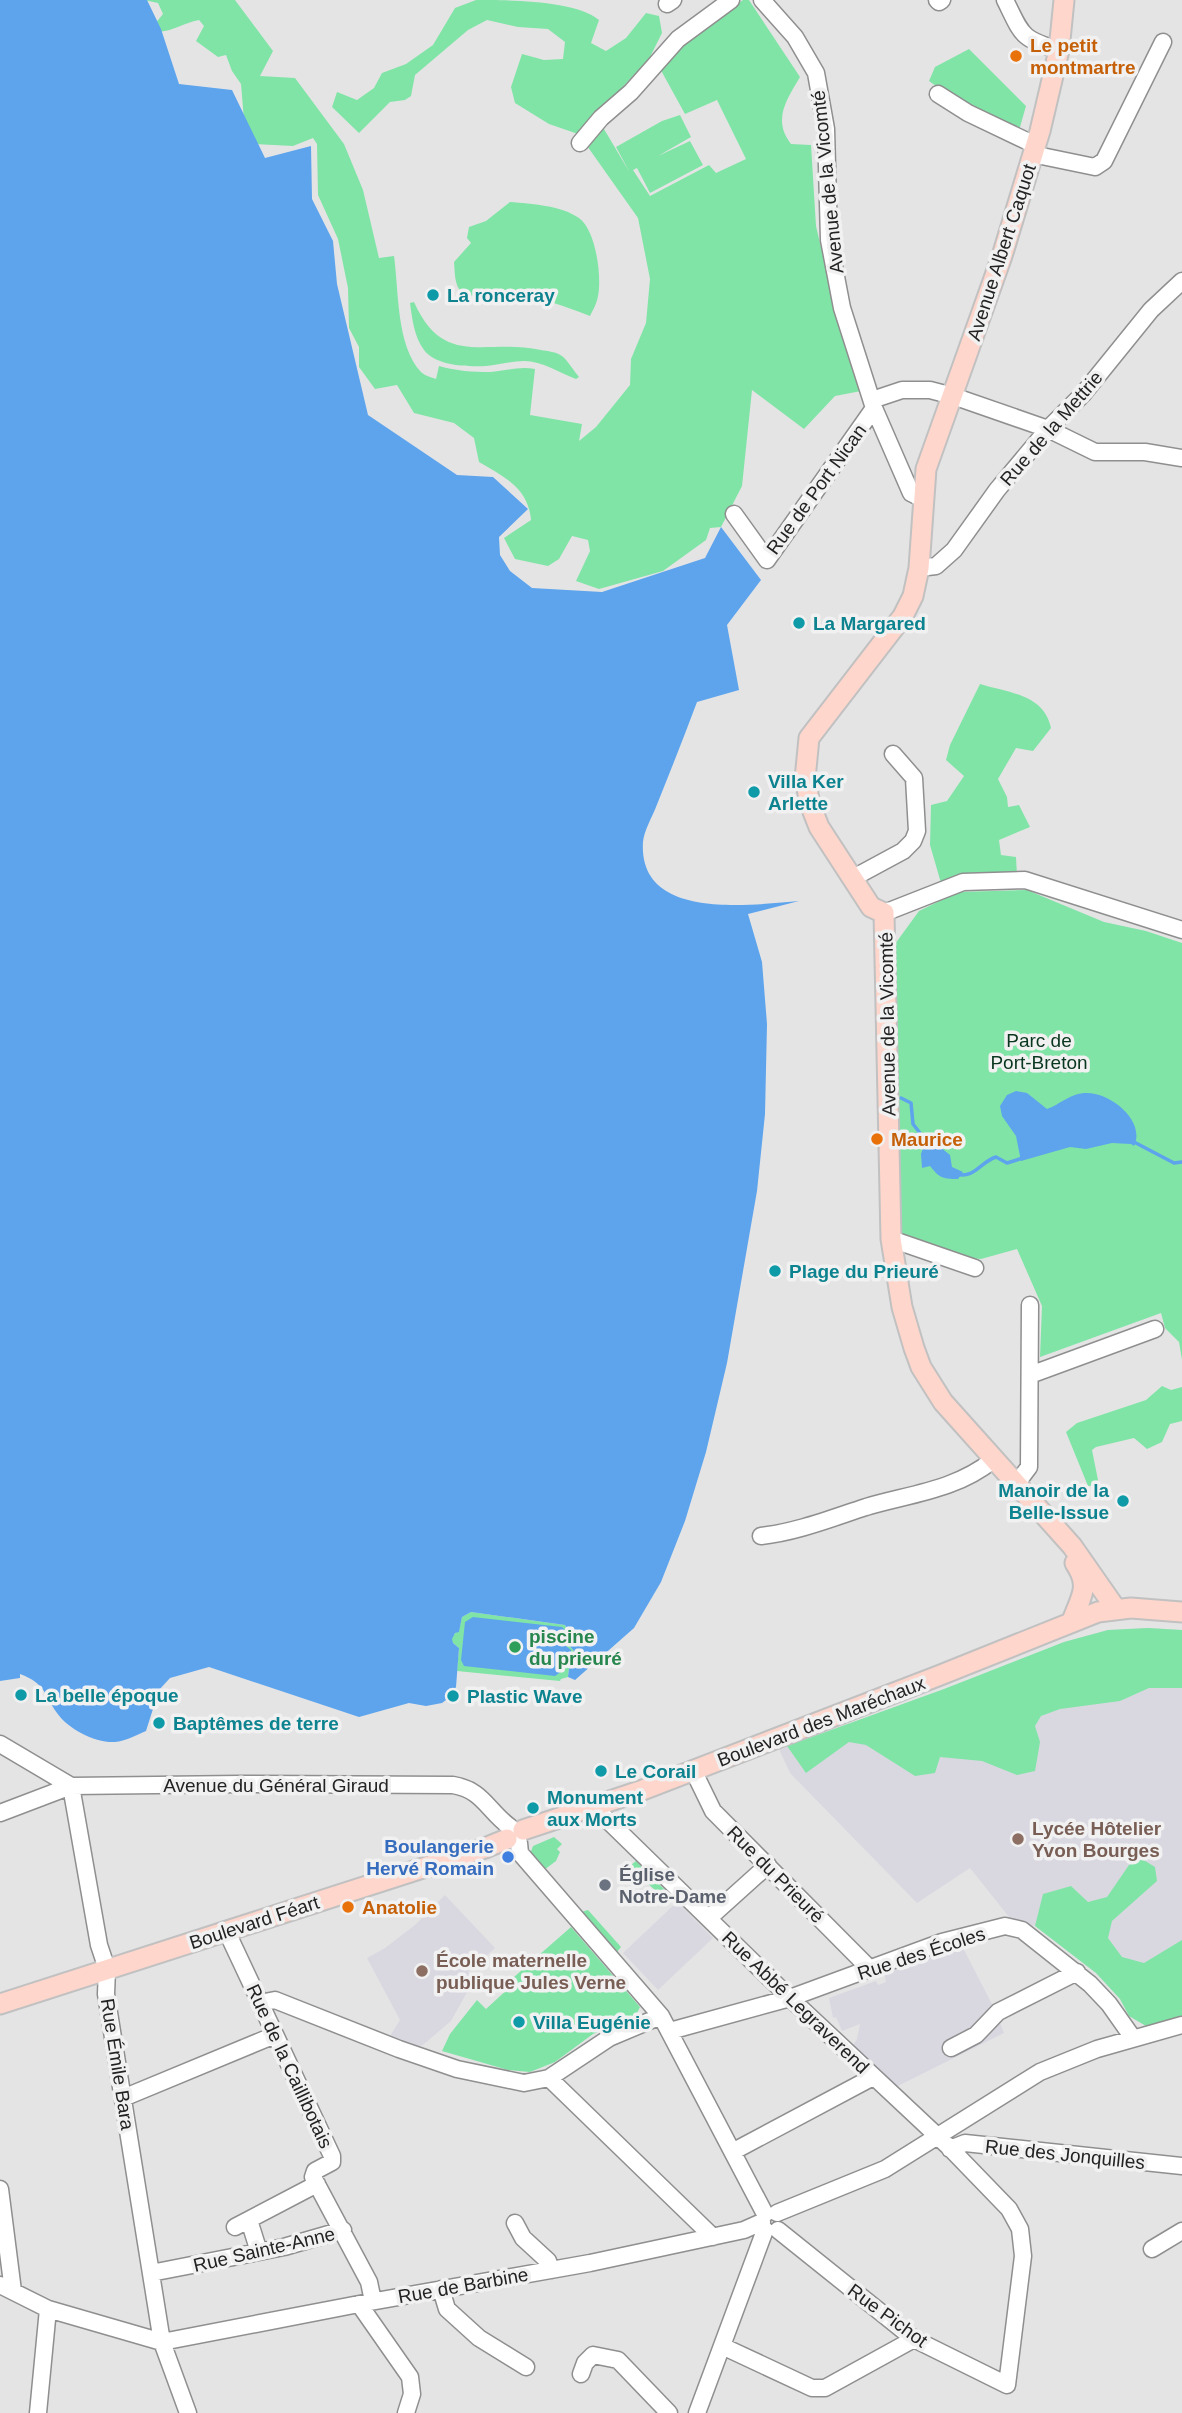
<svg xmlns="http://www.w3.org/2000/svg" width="1182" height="2413" font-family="Arial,sans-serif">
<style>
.built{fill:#d9d8e1}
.green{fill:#80e4a6}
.water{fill:#5da4ed}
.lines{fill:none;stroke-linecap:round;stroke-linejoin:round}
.stream{stroke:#5da4ed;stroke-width:3.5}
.minor-casing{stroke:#8f8f90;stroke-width:19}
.major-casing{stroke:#c1c1c2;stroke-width:23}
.minor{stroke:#fff;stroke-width:16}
.major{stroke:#fed6cb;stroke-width:19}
.food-dot{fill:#e8710a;stroke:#f1f1f2;stroke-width:2.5}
.culture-dot{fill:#0f9aa8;stroke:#f1f1f2;stroke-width:2.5}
.leisure-dot{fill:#2e9e5b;stroke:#f1f1f2;stroke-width:2.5}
.education-dot{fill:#8d6e63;stroke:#f1f1f2;stroke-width:2.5}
.shop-dot{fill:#3f7fe0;stroke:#f1f1f2;stroke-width:2.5}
.worship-dot{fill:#6b7280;stroke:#f1f1f2;stroke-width:2.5}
.labels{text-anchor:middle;stroke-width:7;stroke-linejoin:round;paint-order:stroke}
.food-label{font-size:19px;font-weight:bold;fill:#c56008;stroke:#f1f1f2;text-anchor:start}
.street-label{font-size:19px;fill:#232324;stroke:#f1f1f2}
.culture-label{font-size:19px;font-weight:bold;fill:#0d838f;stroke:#f1f1f2;text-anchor:start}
.park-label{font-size:19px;fill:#09361e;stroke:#f1f1f2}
.leisure-label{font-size:19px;font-weight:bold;fill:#27864d;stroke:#f1f1f2;text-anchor:start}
.education-label{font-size:19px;font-weight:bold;fill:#785e54;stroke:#f1f1f2;text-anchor:start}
.shop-label{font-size:19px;font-weight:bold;fill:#366cbe;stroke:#f1f1f2;text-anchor:end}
.worship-label{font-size:19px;font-weight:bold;fill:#5b616d;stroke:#f1f1f2;text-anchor:start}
</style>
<rect width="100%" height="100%" fill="#e4e4e5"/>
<path class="built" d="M1148,1628L1182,1630V2017L1146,2026L1129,2016L1120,1999L1096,1973L1035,1926L1009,1917L970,1868L917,1903L790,1773L779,1749L981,1676L1064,1642L1108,1630Z
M445,1895L495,1948L468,1972L476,1985L466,1994L451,2021L423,2045L419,2046L390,2036L400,2020L367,1958L385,1948L415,1925Z
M677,1902L713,1938L658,1990L623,1953Z
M962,1946L994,2008L1004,2033L896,2087L853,2045L857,2039L860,2024L842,2031L836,2017L833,2018L829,1998L876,1981L878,1985L886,1982L884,1973Z"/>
<path class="green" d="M144,0H235L273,51L260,76L295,78L344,144L363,190L379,258L394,256C399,291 396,345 421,372C425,376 431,377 436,379L439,366C456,371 473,372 490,372C506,371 519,366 535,369L530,415L582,424L579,441L596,427L630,385L631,359L646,323L650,279L638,218L585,143L601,124L630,173L616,147L662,121L680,115L691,137L658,156L690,141L703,165L650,193L637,168L633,170L650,196L709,165L716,173L746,159L717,100L685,114L658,65L699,30L743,0H749L800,77C787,99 772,120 791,144L811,145L816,226L834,303L861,391L835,396L804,429L752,390L742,486L721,527L710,528L706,540L663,571L599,589L576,581L590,551L588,540L572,536L559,559L548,566L515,559L504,538L531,520C528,487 504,477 479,462L474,438L454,423L414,413L397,385L375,389L359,367V347L349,328L348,288L338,239L318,195L317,144L313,138L293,146L252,144L245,132L241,84L232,71L226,55L218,57L196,41L204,26L199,20C184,23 173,31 158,32L154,25L163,14L158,3Z
M476,0C508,0 576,0 599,20L591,43L606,51L626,38L646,13L659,16L662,33L649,59L578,134L549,124L515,103L511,87L522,54L544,60L563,59L565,42L548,29L518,27L487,20L468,30L415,75L411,96L405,100L390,102L359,133L332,107L337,92L357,100L374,88L382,73L406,64L433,45L455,8Z
M969,49L1026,106L1018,134L967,108L929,81L935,67Z
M510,202C532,204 560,205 579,218C596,230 602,277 598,296C597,303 593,310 590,316C566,307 542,297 517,295C504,294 472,299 463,293C454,287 455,271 454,262L471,243L467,238L469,227L486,221Z
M414,302C444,369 485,338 541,350C547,351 557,352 562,356C568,361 574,371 579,377L576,379C560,373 542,361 524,361C512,361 499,365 486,366C468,367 436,366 424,350C414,337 412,318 410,303Z
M980,684C1009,693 1044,694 1051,728L1033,751L1016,748L998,779L1007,797L1008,807L1019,805L1030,827L999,840L1001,855L1016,857L1017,875L941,883L930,845L931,805L947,801L964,776L946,760L950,745Z
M1027,890L1104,922L1146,931L1182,943V1360L1179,1342L1165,1328L1161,1313L1040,1357L1042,1306L1017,1249L981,1259L971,1258L900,1234L895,944L919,911L958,892Z
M1162,1386L1171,1390L1182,1387V1421L1170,1424L1162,1442L1147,1449L1134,1438L1096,1447L1092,1450L1099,1485L1088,1486L1066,1432L1077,1423L1146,1400Z
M471,1612L565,1625L569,1633L568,1644L574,1651L570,1660L568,1677L561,1679L560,1681L457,1671L459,1648L453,1643L451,1639L455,1633L459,1631L462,1617Z
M1148,1628L1182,1630V1688H1149L1120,1701L1060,1709L1041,1716L1035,1726L1040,1742L1035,1771L1017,1775L982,1761L940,1757L935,1773L915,1776L866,1745L849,1742L806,1773L787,1746L944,1689L1064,1642L1108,1630Z
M554,1837L562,1844L557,1849L560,1852L556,1861L544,1870L530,1854L533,1846Z
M1142,1859L1155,1867L1157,1881L1112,1921L1108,1938L1122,1957L1144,1963L1182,1940V2017L1146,2026L1129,2016L1120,1999L1096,1973L1035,1926L1043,1894L1071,1886L1088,1902L1107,1897L1129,1865Z
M636,1861L674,1899L672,1902H668L632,1869L631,1865Z
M588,1910L621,1947L617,1952L581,1912Z
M571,1927L640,2007L636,2015L593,2034L555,2062L530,2072L508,2070L442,2051L450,2034L477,2000L486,2009L510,1987L507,1983Z"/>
<path class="water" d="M0,0H147L161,29L179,84L232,90L265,158L311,146L312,199L333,241L337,284L368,415L457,475L493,477L528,509L499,537L500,555L510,571L532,588L602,592L705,558L721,527L761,580L727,625L739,690L697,702C684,737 670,772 656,807C652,817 644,831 643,842C638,921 749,905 799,901L748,914L762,962L767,1024L765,1114L757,1191L727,1363L706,1452L685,1521L661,1582L634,1628L575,1680L568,1677L570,1660L574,1651L568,1644L569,1633L565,1625L471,1612L462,1617L459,1632L455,1633L452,1639L453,1643L459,1648L456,1687L450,1697L442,1703L426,1706L409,1703L359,1717L209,1667L170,1678L159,1690L146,1731C137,1735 125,1741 115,1742C95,1743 68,1729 57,1713C43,1693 46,1684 20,1674V1678L0,1681Z
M1016,1091L1027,1093L1047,1109C1061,1104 1070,1093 1087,1093C1111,1093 1146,1121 1134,1146L1131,1144L1112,1143L1086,1149L1070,1147L1021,1161L1016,1136L1002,1116L1000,1106L1007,1095Z
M925,1142L940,1147L950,1155L952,1167L963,1172L958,1179C941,1179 939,1177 930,1166L922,1168L921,1154Z
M473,1617L562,1627L567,1632L566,1646L571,1650V1655L564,1659L562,1671L555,1676L464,1666L461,1660L465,1622Z"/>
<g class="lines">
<path class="stream" d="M901,1098L911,1103L913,1124L930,1146
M1134,1142L1174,1163L1182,1162
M956,1174C975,1179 980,1162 996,1157L1007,1163L1023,1158"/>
<g class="minor-casing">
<path id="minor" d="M762,0L795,37L816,73L826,129L829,240L842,308L874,408L911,493L923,499
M937,0L939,2L942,0
M1005,0C1022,34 1020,39 1059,50
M667,4L673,0
M938,94L968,113L1035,145
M580,143L601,118L631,92L678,39L731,0
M1032,154L1095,167L1104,161L1163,42
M872,400L902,390H930L953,396L1048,429L1095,452H1145L1182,458
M734,514L767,560L874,408
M919,568L936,566L954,550L997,490L1048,429L1083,394L1151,310L1182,281
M853,878L903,851L913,841L917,831L914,778L893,754
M884,913L963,882L1025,880L1182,930
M891,1239L975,1268
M1030,1375L1155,1329
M1017,1483L1029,1467L1030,1305
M761,1536C797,1532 832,1518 866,1507C910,1494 956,1490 993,1460
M0,1744L71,1786
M693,1770L713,1811L870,1969
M71,1786L99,1945L107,1969L106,1994L162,2342L188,2413
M594,1807L790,1998L949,2147L1009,2209L1020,2229L1023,2256L1007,2385L914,2339L778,2230
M0,1813L71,1786L241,1784L453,1785C483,1790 487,1810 510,1827
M519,1843L520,1853L661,2016L765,2214
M709,1918L768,1865
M226,1930L332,2156V2162L315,2171L313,2177L369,2282L373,2301
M260,2003L275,2000L399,2049L457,2069L524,2083L549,2078L609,2038L661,2016
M670,2031L790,1998L942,1942L1005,1926L1022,1930L1090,1984L1109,2004L1133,2038
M951,2048L976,2035L998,2012L1077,1972
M549,2078L713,2237
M123,2098L275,2035
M950,2149L965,2143L1182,2166
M734,2151L873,2077
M0,2189L13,2291
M777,2213L885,2169L1040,2072L1097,2049L1182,2025
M249,2220L259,2252
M515,2223L523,2238L548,2261L551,2270
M235,2227L317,2184
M1152,2249L1182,2231
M151,2273L284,2247L343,2230
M0,2285L48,2309L162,2342L359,2304L590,2263L744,2230L762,2222
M441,2289L447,2309L479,2338L526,2367
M359,2304L410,2377L412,2394L406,2413
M722,2346L812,2388H825L914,2339
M581,2374L585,2363L593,2355L618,2360L669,2413
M38,2413L48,2309
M697,2413L765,2230"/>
</g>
<g class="major-casing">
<path id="major" d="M1064,0L1059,50L1040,131L1002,256L926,469L919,568L913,596L903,616L809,738L805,779L810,804L819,827L871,907L884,913L891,1239L902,1307L914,1348L921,1367L943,1402L1072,1546L1116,1609
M1072,1621C1081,1596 1091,1587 1075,1563
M523,1830L640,1791L938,1676L1098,1612L1131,1608L1182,1612
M0,2004L485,1848L507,1839"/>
</g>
<use href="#minor" class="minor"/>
<use href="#major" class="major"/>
</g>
<g class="food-dot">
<circle cx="1016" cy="56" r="7"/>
<circle cx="877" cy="1139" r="7"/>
<circle cx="348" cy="1907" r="7"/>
</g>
<g class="culture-dot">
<circle cx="433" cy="295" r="7"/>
<circle cx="799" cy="623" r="7"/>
<circle cx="754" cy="792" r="7"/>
<circle cx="775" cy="1271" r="7"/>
<circle cx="1123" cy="1501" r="7"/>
<circle cx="21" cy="1695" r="7"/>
<circle cx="453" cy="1696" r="7"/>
<circle cx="159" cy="1723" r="7"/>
<circle cx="601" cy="1771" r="7"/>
<circle cx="533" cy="1808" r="7"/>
<circle cx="519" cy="2022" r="7"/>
</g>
<circle class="leisure-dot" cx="515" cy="1647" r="7"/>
<g class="education-dot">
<circle cx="1018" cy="1839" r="7"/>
<circle cx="422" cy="1971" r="7"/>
</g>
<circle class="shop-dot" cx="508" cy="1857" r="7"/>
<circle class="worship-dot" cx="605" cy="1885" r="7"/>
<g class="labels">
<g class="food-label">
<text x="1030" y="52">Le petit<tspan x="1030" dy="22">montmartre</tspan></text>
<text x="891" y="1146">Maurice</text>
<text x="362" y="1914">Anatolie</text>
</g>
<g class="street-label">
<text transform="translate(827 182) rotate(-96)" y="7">Avenue de la Vicomté</text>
<text transform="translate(1001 252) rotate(-72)" y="7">Avenue Albert Caquot</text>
<text transform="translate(1051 428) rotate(-49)" y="7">Rue de la Mettrie</text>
<text transform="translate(816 489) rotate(-54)" y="7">Rue de Port Nican</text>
<text transform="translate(887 1024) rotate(-91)" y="7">Avenue de la Vicomté</text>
<text transform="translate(821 1721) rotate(-21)" y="7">Boulevard des Maréchaux</text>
<text x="276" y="1792">Avenue du Général Giraud</text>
<text transform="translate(776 1874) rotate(45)" y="7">Rue du Prieuré</text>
<text transform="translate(254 1922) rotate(-18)" y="7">Boulevard Féart</text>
<text transform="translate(921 1953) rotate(-18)" y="7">Rue des Écoles</text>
<text transform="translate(796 2002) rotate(44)" y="7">Rue Abbé Legraverend</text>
<text transform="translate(118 2064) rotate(81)" y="7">Rue Émile Bara</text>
<text transform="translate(290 2066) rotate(65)" y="7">Rue de la Caillibotais</text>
<text transform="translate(1065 2154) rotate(6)" y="7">Rue des Jonquilles</text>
<text transform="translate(264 2249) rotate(-13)" y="7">Rue Sainte-Anne</text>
<text transform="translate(463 2285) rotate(-10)" y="7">Rue de Barbine</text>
<text transform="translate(888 2315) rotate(36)" y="7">Rue Pichot</text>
</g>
<g class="culture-label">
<text x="447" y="302">La ronceray</text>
<text x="813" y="630">La Margared</text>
<text x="768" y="788">Villa Ker<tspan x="768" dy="22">Arlette</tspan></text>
<text x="789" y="1278">Plage du Prieuré</text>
<text x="1109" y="1497" text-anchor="end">Manoir de la<tspan x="1109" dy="22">Belle-Issue</tspan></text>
<text x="35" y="1702">La belle époque</text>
<text x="467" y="1703">Plastic Wave</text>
<text x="173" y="1730">Baptêmes de terre</text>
<text x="615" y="1778">Le Corail</text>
<text x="547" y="1804">Monument<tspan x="547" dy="22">aux Morts</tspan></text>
<text x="533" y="2029">Villa Eugénie</text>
</g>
<g class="park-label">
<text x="1039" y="1047">Parc de<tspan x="1039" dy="22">Port-Breton</tspan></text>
</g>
<g class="leisure-label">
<text x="529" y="1643">piscine<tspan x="529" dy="22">du prieuré</tspan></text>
</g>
<g class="education-label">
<text x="1032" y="1835">Lycée Hôtelier<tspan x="1032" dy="22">Yvon Bourges</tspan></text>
<text x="436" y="1967">École maternelle<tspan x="436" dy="22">publique Jules Verne</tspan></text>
</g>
<g class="shop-label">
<text x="494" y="1853">Boulangerie<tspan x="494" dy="22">Hervé Romain</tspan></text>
</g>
<g class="worship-label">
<text x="619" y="1881">Église<tspan x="619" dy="22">Notre-Dame</tspan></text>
</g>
</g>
</svg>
